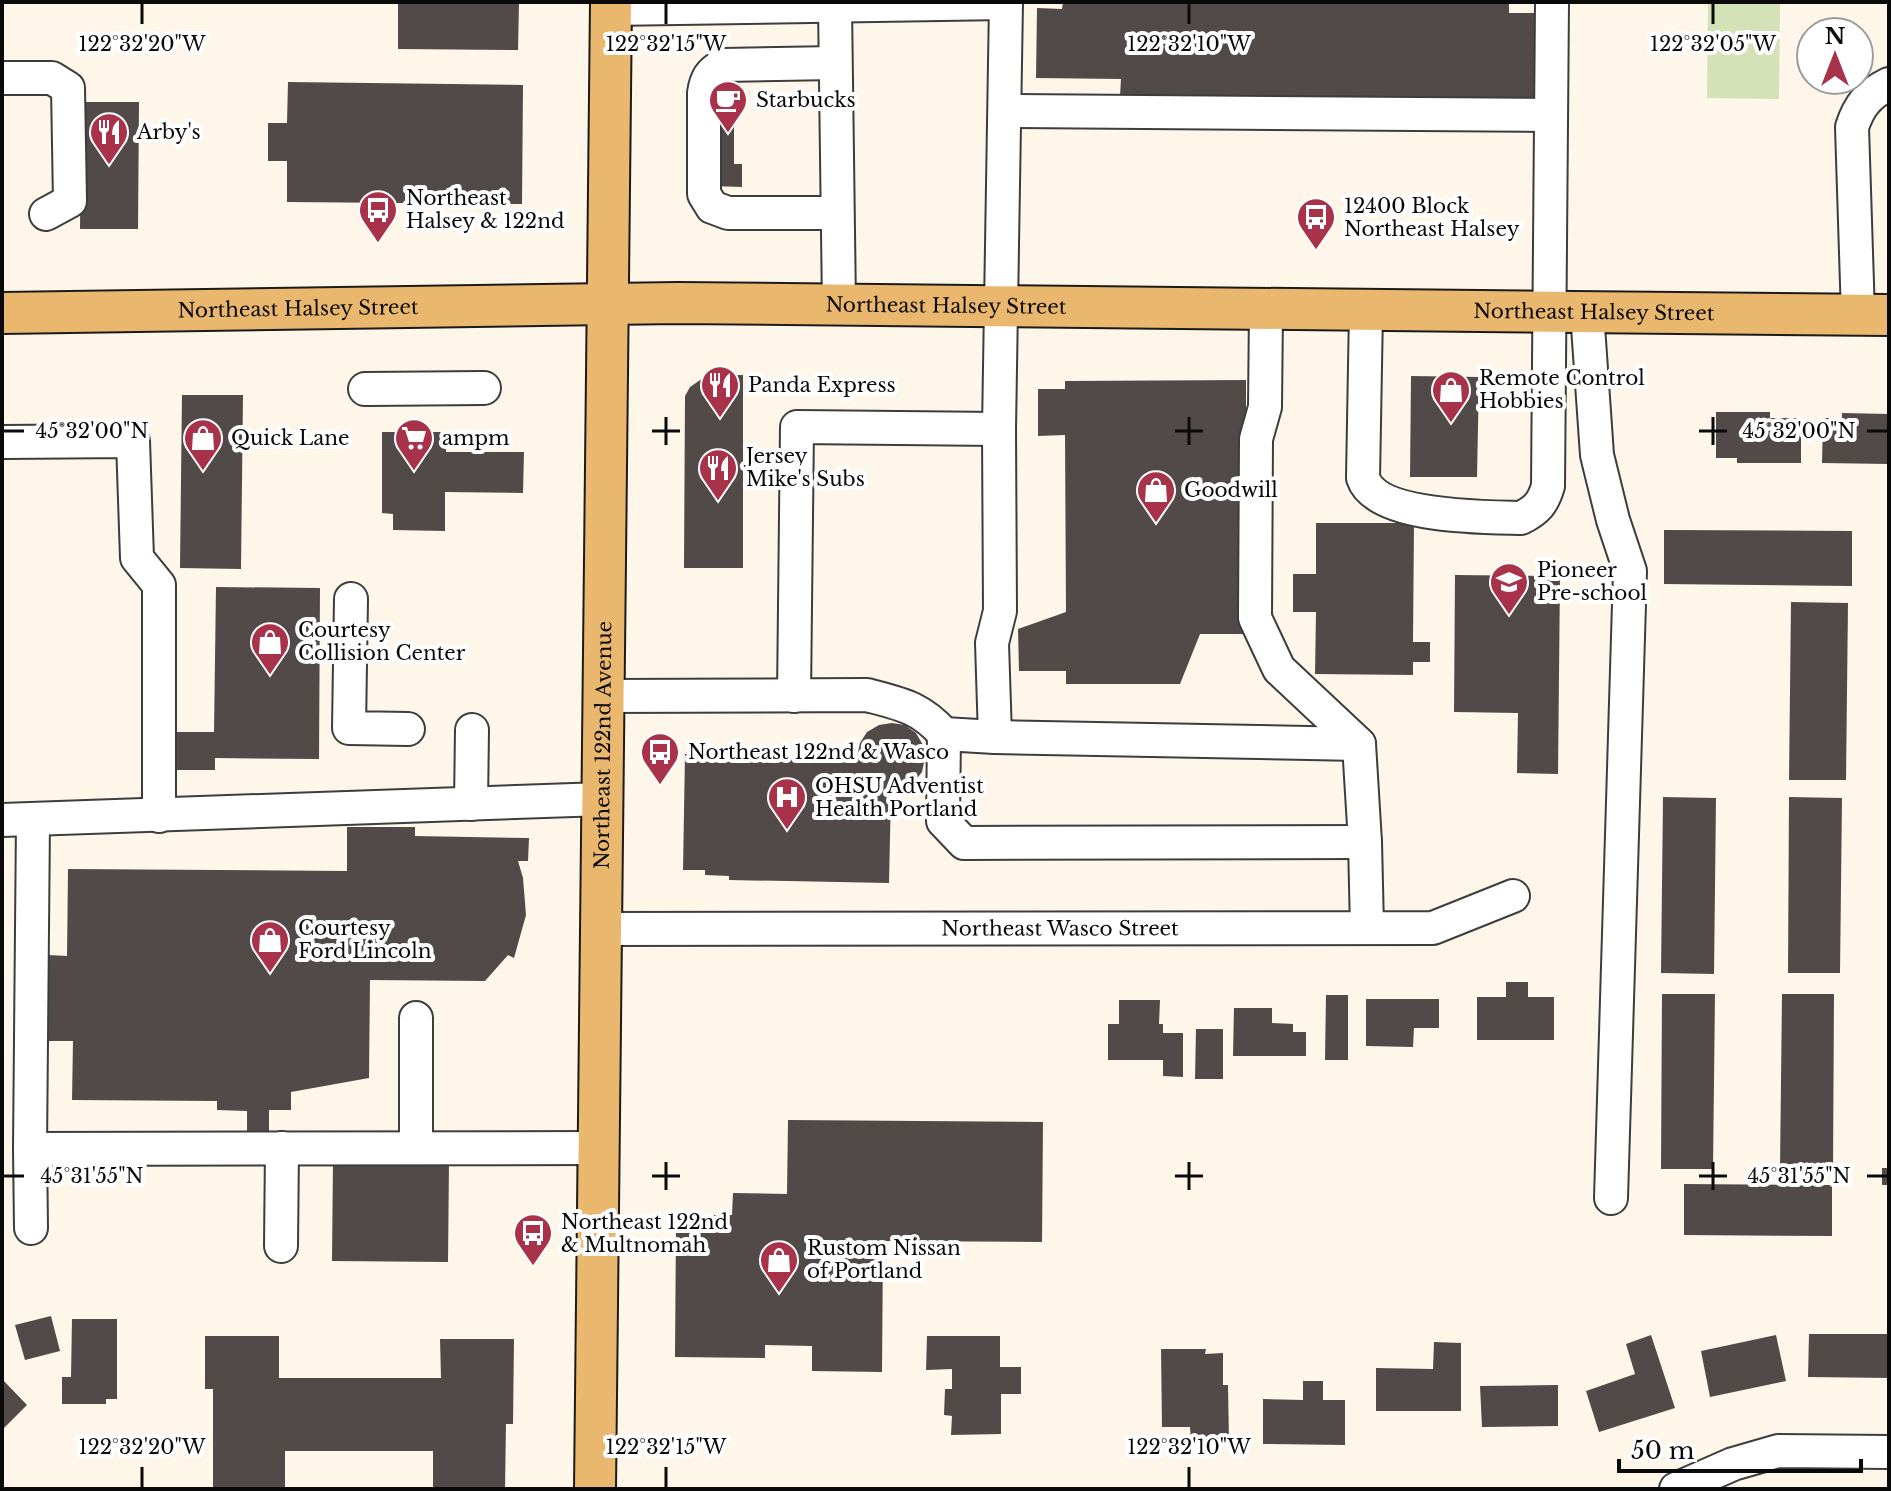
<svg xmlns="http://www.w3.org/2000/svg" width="1891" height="1491" font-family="'Libre Baskerville',serif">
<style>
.green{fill:#d4e2b7}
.building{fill:#514a48}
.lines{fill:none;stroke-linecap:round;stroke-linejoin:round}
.minor-casing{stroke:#3d3d3d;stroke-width:36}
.major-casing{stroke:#1b1b1b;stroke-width:44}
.minor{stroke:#fff;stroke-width:32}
.major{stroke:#e9b76d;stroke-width:40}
.ticks{fill:none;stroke:#0a0a0a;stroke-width:3}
.labels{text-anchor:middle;stroke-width:8;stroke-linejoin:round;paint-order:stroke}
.poi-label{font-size:20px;fill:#0a0a0a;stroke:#fff;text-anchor:start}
.street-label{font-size:20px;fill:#0a0a0a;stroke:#fff}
.ticks-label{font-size:20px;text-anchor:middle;fill:#0a0a0a;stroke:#fff;stroke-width:8;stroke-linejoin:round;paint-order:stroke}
</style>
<rect width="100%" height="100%" fill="#fdf6e9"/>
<path class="green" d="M1708,2H1780L1779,99L1707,98Z"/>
<path class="building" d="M398,2H519L518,50L398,49Z
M1063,2H1509V13H1537L1536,99L1120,96L1121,79L1036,78L1037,8L1062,9Z
M288,82L523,85L522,204L287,202V161H268V123H287Z
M81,102H139L138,229H80Z
M722,104H734V164H742V187L712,186V165L721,166Z
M743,375V568H684L685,396L690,387L706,376Z
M1411,376L1479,377L1477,477H1410Z
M1246,380V634H1200L1180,684H1066V671H1019L1018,629L1066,612L1065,435L1038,436V389H1065V381Z
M182,395H243L241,569L180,568Z
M1716,412H1770V418H1801V463H1737V458H1716Z
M1842,413L1889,414V464L1822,463L1823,418H1842Z
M382,432H446V452H524L523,493L445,492V531L393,530V514L382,513Z
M1316,523H1414L1413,642H1430V662H1413V675L1315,674L1316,612H1293V574H1316Z
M1664,530L1852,531V586L1664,584Z
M1455,575L1560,576L1558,774L1517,773L1518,713L1454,712Z
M216,587L320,588L319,759L215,758V770H172V732H214Z
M1791,602L1848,603L1846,780H1789Z
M892,723L905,725L916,733L923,745L925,758L922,772L914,782L903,789L891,791L889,883L729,880V876L705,875V870H683L685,754L857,757L860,743L867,732L879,725Z
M1663,797L1716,798L1714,974L1661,973Z
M1789,797L1842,798L1840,973H1788Z
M347,827H415V836L529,838L528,861H518L523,878L526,915L514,958L508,955L485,981L370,980L369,1078L291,1092V1110H269V1133H247V1111L217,1110V1101L72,1100L73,1041H47L48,955L67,956L68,869L347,871Z
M1506,982H1528V997H1554V1040H1477V997H1506Z
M1662,994H1715L1713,1169H1661Z
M1782,994H1834L1833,1170L1780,1169Z
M1326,995H1348V1060H1325Z
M1366,999H1439V1028H1414L1413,1047L1366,1046Z
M1119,1000H1160L1159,1024H1163V1033H1183V1077L1163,1076V1060H1108V1024H1119Z
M1234,1008H1272V1023L1293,1024V1032H1306V1056H1233Z
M1196,1029H1223V1079H1195Z
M788,1120L1043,1122L1042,1242L883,1241L882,1372L812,1371V1346L765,1345V1358L675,1357L676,1223H714V1215H732L733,1193L787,1194Z
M333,1161H449L448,1262L332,1261Z
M1882,1168H1889V1185H1882Z
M1684,1184L1832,1185V1236L1684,1235Z
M51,1316L60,1351L25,1360L15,1325Z
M72,1319H117V1399H106V1404H62V1377H71Z
M1809,1334H1889V1378L1808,1377Z
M1651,1335L1675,1408L1599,1432L1586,1391L1635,1374L1626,1344Z
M1776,1335L1786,1381L1710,1397L1701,1351Z
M205,1336H279V1378H441L440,1339H514L513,1424H506L505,1489H433V1451H285V1489H213V1389H205Z
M927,1336H1000V1367H1021V1394H1001V1434L951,1435L952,1416L944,1415L945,1389H952V1369L926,1370Z
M1434,1342L1461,1343V1411H1376V1368L1433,1369Z
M1161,1349H1206L1205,1354L1223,1353V1385H1228L1229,1442H1191L1190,1427H1162Z
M2,1379L27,1405L2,1430Z
M1303,1381H1323V1400H1345V1445L1263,1444V1399L1303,1400Z
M1558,1385V1426L1482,1427L1480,1386Z"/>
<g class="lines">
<g class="minor-casing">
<g id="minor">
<path d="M1006,2L999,429L1000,611L992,643L995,737L944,734L943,821L964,843L1365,842"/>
<path d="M835,6L839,306"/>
<path d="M610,9L1006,3"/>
<path d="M835,63L723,65C710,72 706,79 704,93V194L712,207L728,213H837"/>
<path d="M2,78H52L68,88L70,201L46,214"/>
<path d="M1005,111L1551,115"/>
<path d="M1266,310L1265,407L1256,439L1255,618L1279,669L1359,744L1365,842L1367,928"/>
<path d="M1366,311L1363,478C1376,518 1485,517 1521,518C1537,510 1543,503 1548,486L1552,2"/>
<path d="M1587,312L1597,455L1613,520L1630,571L1611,1198"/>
<path d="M1858,315L1852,127C1859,106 1868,94 1889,84"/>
<path d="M365,389L484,388"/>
<path d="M2,442L133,441L137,558L159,585V816"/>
<path d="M351,599L349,728L408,729"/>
<path d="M604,696L867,695C901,704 920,707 944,734"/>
<path d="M794,696L797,427L999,429"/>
<path d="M995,737L1359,744"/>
<path d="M471,804L472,730"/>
<path d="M2,820L603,799"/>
<path d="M33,820L30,1149L599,1148"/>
<path id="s1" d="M602,929L1433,928L1513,896"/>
<path d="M416,1018V1148"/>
<path d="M30,1149L31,1228"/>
<path d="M281,1246L282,1148"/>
<path d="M1676,1489L1733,1464L1778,1451L1889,1452"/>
</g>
</g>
<g class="major-casing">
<g id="major">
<path id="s2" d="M2,313L677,303L1889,315"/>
<path id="s3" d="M595,1489L611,2"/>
</g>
</g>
<use href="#minor" class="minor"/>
<use href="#major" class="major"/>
</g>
<path class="ticks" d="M142,4V24M666,4V24M1189,4V24M1713,4V24M666,417V445M1189,417V445M1713,417V445M4,431H24M652,431H680M1175,431H1203M1699,431H1727M1867,431H1887M666,1162V1190M1189,1162V1190M1713,1162V1190M4,1176H24M652,1176H680M1175,1176H1203M1699,1176H1727M1867,1176H1887M142,1467V1487M666,1467V1487M1189,1467V1487"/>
<defs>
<g id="cafe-pin" transform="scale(2)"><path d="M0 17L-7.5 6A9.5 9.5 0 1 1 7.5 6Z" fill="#a9324b" stroke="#fff"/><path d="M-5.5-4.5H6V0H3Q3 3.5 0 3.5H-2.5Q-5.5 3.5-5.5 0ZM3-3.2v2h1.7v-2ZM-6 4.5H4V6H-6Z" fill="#fff"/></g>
<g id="restaurant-pin" transform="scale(2)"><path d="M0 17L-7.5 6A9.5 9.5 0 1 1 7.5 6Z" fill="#a9324b" stroke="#fff"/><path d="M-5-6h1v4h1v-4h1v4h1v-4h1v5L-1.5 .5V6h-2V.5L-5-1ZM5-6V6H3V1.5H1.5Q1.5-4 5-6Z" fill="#fff"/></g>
<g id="bus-pin" transform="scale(2)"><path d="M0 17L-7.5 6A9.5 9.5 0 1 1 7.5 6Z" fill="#a9324b" stroke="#fff"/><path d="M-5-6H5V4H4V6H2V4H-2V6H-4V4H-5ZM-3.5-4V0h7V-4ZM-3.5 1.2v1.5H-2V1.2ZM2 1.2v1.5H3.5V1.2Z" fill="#fff"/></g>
<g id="shop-pin" transform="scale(2)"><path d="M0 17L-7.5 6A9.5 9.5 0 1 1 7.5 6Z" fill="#a9324b" stroke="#fff"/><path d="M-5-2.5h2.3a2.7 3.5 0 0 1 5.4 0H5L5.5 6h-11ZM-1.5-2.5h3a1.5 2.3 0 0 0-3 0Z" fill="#fff"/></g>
<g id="supermarket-pin" transform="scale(2)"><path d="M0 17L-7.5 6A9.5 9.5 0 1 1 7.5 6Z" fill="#a9324b" stroke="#fff"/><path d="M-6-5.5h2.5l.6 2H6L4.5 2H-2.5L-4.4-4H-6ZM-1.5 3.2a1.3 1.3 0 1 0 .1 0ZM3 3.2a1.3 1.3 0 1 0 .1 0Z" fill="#fff"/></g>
<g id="school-pin" transform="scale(2)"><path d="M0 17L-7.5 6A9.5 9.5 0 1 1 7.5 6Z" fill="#a9324b" stroke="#fff"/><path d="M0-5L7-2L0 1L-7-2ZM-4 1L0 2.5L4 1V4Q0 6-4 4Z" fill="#fff"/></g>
<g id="hospital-pin" transform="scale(2)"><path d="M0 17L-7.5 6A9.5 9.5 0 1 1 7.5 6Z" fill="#a9324b" stroke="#fff"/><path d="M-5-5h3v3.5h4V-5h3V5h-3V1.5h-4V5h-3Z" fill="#fff"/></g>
</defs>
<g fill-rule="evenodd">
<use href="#cafe-pin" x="728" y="100"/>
<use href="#restaurant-pin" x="109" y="132"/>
<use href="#bus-pin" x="378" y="210"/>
<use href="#bus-pin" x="1316" y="217"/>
<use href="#restaurant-pin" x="720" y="385"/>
<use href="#shop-pin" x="1451" y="390"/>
<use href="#shop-pin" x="203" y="438"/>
<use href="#supermarket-pin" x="414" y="438"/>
<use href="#restaurant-pin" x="718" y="468"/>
<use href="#shop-pin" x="1156" y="490"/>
<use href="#school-pin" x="1509" y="582"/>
<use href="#shop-pin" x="270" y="642"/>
<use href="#bus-pin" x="660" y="752"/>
<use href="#hospital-pin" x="787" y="797"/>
<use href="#shop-pin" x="270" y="940"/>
<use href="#bus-pin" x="533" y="1233"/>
<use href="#shop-pin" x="779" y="1260"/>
</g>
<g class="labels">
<g class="poi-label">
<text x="756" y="107">Starbucks</text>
<text x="137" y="139">Arby's</text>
<text x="406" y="205">Northeast<tspan x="406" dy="23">Halsey &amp; 122nd</tspan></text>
<text x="1344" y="213">12400 Block<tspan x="1344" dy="23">Northeast Halsey</tspan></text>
<text x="1479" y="385">Remote Control<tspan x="1479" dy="23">Hobbies</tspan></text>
<text x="748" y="392">Panda Express</text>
<text x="231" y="445">Quick Lane</text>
<text x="442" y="445">ampm</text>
<text x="746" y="463">Jersey<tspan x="746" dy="23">Mike's Subs</tspan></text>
<text x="1184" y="497">Goodwill</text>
<text x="1537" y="577">Pioneer<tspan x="1537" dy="23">Pre-school</tspan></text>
<text x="298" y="637">Courtesy<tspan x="298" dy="23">Collision Center</tspan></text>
<text x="688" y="759">Northeast 122nd &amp; Wasco</text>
<text x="815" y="793">OHSU Adventist<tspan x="815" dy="23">Health Portland</tspan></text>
<text x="298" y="935">Courtesy<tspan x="298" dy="23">Ford Lincoln</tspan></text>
<text x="561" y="1229">Northeast 122nd<tspan x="561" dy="23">&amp; Multnomah</tspan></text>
<text x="807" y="1255">Rustom Nissan<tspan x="807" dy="23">of Portland</tspan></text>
</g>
<g class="street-label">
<text dy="7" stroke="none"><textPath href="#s2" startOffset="944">Northeast Halsey Street</textPath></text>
<text dy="7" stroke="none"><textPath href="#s2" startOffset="296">Northeast Halsey Street</textPath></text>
<text dy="7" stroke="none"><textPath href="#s2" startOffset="1592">Northeast Halsey Street</textPath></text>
<text dy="7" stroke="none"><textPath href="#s3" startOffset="744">Northeast 122nd Avenue</textPath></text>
<text dy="7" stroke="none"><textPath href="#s1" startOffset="458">Northeast Wasco Street</textPath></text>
</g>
</g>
<g class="ticks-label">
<text x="142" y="51">122°32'20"W</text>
<text x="666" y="51">122°32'15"W</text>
<text x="1189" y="51">122°32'10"W</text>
<text x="1713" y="51">122°32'05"W</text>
<text x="92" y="438">45°32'00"N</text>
<text x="1799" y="438">45°32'00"N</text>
<text x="92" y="1183">45°31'55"N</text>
<text x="1799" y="1183">45°31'55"N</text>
<text x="142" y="1454">122°32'20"W</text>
<text x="666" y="1454">122°32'15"W</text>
<text x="1189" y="1454">122°32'10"W</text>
</g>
<rect width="1891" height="1491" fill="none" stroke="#0a0a0a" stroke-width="8"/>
<g transform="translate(1835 56)"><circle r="38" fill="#ffffff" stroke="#9d9d9d" stroke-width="2"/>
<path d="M0-6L14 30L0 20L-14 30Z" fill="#a9324b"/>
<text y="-12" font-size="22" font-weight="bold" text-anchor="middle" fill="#0a0a0a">N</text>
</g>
<path d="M1619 1459v12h242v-12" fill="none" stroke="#0a0a0a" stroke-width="4"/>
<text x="1631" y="1459" font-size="24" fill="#0a0a0a" stroke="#ffffff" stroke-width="6" paint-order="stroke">50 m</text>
</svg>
